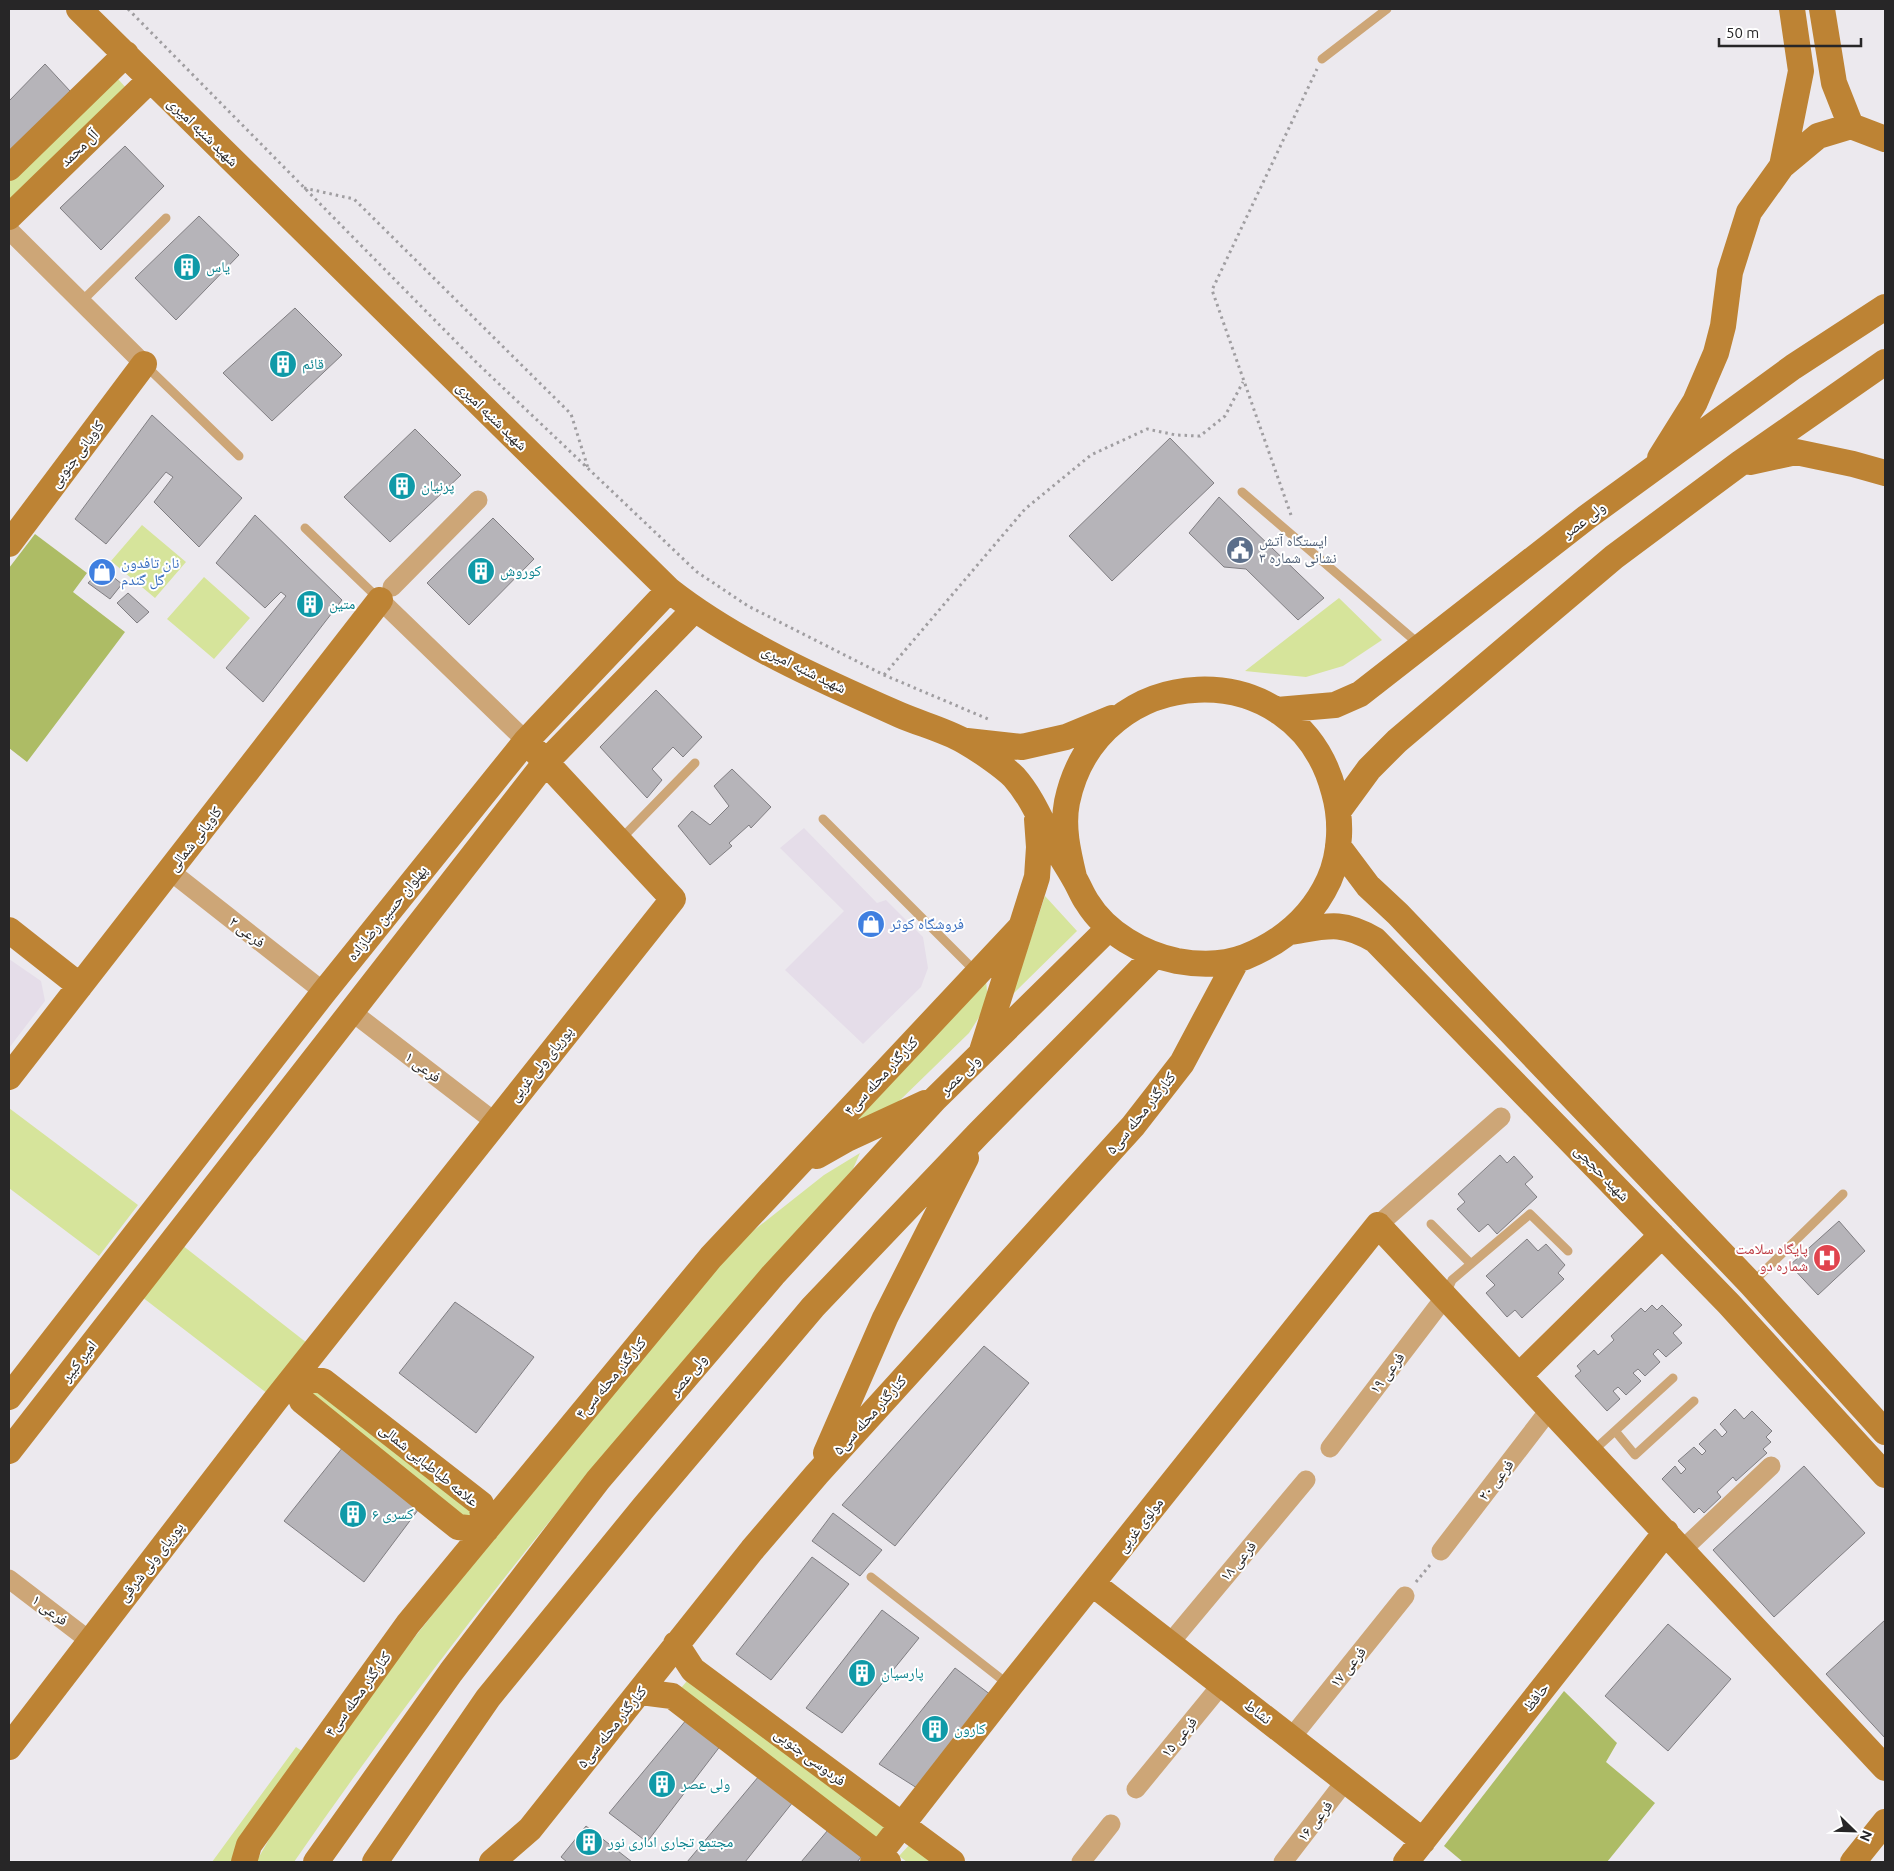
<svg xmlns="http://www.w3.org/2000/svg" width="1894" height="1871" font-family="Ubuntu,'Noto Naskh Arabic',sans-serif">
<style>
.built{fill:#e5dde9}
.green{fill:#d6e49b}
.forest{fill:#adbc65}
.building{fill:#b6b4b9;stroke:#807e82}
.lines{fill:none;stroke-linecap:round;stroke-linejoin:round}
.path{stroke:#a09ea1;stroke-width:3;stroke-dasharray:2.5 4;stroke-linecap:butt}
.lane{stroke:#cda677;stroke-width:9}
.street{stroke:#cda677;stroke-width:19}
.secondary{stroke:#bd8334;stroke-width:26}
.labels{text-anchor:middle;stroke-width:4;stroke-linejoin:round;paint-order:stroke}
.street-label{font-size:15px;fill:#272627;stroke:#fff}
.culture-label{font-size:15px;fill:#0d838f;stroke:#fff;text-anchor:start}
.service-label{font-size:15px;fill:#4e5e75;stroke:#fff;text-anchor:start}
.shop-label{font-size:15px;fill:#366cbe;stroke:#fff;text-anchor:start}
.health-label{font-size:15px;fill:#be3a42;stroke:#fff;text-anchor:end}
</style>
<rect width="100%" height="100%" fill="#ece9ee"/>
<path class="built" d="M804,828L877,903L886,900L923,937L928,968L921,987L863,1044L785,970L844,911L780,848Z
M9,959L41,981L45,1001L9,1048Z"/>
<path class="green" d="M117,78L129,91L9,205V180Z
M142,525L186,562L155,598L111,561Z
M204,577L250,618L214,659L167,619Z
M1339,598L1382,640L1343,666L1306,677L1245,671Z
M1045,896L1077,931L1012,995Z
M986,980L988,1003L969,1033L893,1107L830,1150Z
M9,1108L138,1205L99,1256L9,1188Z
M860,1153L853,1169C653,1389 463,1617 294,1862H256L271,1836L390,1668L627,1371L734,1246L824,1175Z
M182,1245L307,1343L268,1394L142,1297Z
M317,1386L475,1505L477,1524L460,1522L306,1398Z
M691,1676L886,1829L876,1842L677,1693Z
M296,1747L302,1751L231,1862H212Z
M912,1842L938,1862H907L899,1856Z"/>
<path class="forest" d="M35,534L87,573L73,592L125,632L27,762L9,748V568Z
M1564,1691L1617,1743L1606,1762L1655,1803L1607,1862H1463L1444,1846Z"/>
<path class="building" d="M45,64L70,91L9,153V101Z
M125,146L164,186L101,250L60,208Z
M199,216L239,255L176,320L135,278Z
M295,308L342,355L272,421L223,373Z
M152,415L242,498L199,547L154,502L173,477L166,472L106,544L75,519Z
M415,429L461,475L390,542L344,497Z
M1170,438L1214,483L1112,581L1069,536Z
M1219,497L1324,598L1298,620L1246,569L1224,567L1189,533Z
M255,515L342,600L263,702L226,668L286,596L281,592L265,608L216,563Z
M493,518L534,559L469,625L427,583Z
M102,568L122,584L110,599L88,583Z
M128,593L149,612L137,623L117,603Z
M656,690L702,737L683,757L673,747L652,769L662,780L647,798L600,747Z
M732,769L771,807L751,828L749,825L729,843L732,846L710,865L678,826L692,811L710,825L729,806L714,786Z
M1500,1155L1507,1163L1514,1156L1533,1177L1525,1184L1537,1197L1497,1234L1488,1224L1479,1232L1457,1209L1465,1202L1458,1194Z
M1839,1221L1865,1251L1818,1295L1790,1265Z
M1527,1239L1538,1251L1546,1244L1565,1265L1558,1273L1564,1279L1522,1318L1515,1310L1507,1317L1486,1293L1495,1285L1486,1276Z
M455,1302L534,1357L476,1433L399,1373Z
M1652,1305L1657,1310L1662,1305L1682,1325L1673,1333L1682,1343L1666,1357L1658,1349L1653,1354L1660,1362L1645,1376L1638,1369L1633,1373L1641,1381L1626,1395L1618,1387L1613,1391L1620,1399L1607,1411L1575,1376L1581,1371L1577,1366L1594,1350L1598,1355L1614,1340L1611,1336L1641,1308L1645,1312Z
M984,1346L1029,1383L895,1546L842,1505Z
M1735,1409L1744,1419L1752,1411L1772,1431L1766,1437L1771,1442L1763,1449L1767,1453L1736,1481L1733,1477L1717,1492L1721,1497L1704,1513L1699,1508L1694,1513L1662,1479L1675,1466L1681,1474L1686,1469L1678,1461L1694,1447L1702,1455L1706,1451L1699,1444L1715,1429L1722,1437L1727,1432L1720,1424Z
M343,1447L421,1506L364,1582L284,1521Z
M1804,1466L1865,1533L1774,1617L1713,1550Z
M833,1513L882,1550L860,1576L812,1541Z
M812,1557L849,1584L771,1680L736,1654Z
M882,1610L919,1638L842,1733L806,1708Z
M1885,1620V1738L1826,1674Z
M1668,1624L1731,1679L1668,1751L1605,1696Z
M955,1668L991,1695L917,1788L879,1764Z
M687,1719L721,1745L647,1842L609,1813Z
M759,1776L793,1802L745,1862H687Z
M586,1826L632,1862H567L561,1857Z
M828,1830L862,1856L857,1862H801Z"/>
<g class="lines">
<path class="path" d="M128,9L477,363L697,572L748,606L884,675L988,719
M304,188L354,199L571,414L588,468
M1291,515L1212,290L1317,69
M884,675L1025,509L1091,455L1147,429L1176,435L1200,436L1225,416L1243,382
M1416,1582L1430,1565"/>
<path class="lane" d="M1322,59L1387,9
M81,302L166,218
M146,366L239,456
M1242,492L1420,645
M305,528L380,600
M823,819L975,971
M621,839L695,763
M1431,1224L1471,1264
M1752,1283L1843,1194
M1446,1294L1452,1280L1530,1214L1568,1251
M1616,1432L1635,1455L1694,1401
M1593,1451L1673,1378
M871,1577L1009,1685"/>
<path class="street" d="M9,230L144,364
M392,587L478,500
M380,600L526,741
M170,871L324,992
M352,1012L495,1122
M1378,1225L1501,1117
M1330,1448L1445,1297
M1682,1550L1771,1466
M1441,1551L1550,1409
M9,1579L90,1641
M1170,1643L1306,1480
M1291,1738L1405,1596
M1136,1789L1222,1684
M1081,1862L1111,1824
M1283,1862L1346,1780"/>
<path class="secondary" d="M79,9L669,590C735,642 823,681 900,715C921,724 944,730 964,741C978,749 1003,766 1014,777C1030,795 1039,816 1049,836C1057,851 1066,864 1074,878C1079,886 1082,895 1087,902C1106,933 1143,954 1177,961C1199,965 1224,965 1245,957C1282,942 1312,917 1329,880C1341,853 1342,820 1334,792C1297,649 1097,659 1067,802C1062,827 1068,852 1074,877
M1822,9L1834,83L1851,126
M1782,166L1801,71L1792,9
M9,168L126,54
M9,217L150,80
M1660,458L1695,402L1716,353L1723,326L1730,272L1749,212L1782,166L1818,136L1851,126L1885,139
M1750,462L1796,452L1853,464L1885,473
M9,544L144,364
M1277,710L1335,705L1360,694L1587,517L1793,367L1885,307
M967,741L1022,747L1066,737L1112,718
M1339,810L1369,769L1397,741L1614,557L1739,464L1885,362
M1338,846L1368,886L1398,914L1751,1284L1885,1432
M9,930L80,986
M1290,932C1327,926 1341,920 1375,940L1729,1304L1885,1475
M982,1051L1037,877L1039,847L1037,819
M9,1077L380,600
M817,1156L847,1139L925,1103
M1519,1376L1662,1235
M295,1377L323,1381L481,1504L486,1530L458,1527L302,1401Z
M9,1397L324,992L526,741L669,590
M9,1451L545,763L694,610
M826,1453L885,1318L966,1158
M1093,1584L1423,1841
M676,1644L693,1670L952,1862
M641,1692L672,1696L888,1862
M9,1747L274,1402L673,899L526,741
M244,1862L249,1845L408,1624L711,1257L1021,927
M316,1862L451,1672L598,1480L773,1275L935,1099L1109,928
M375,1862L488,1698L644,1507L813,1307L979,1133L1154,956
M492,1862L530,1829L752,1550L817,1474L1133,1126L1182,1063L1237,960
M873,1862L1010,1686L1378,1225L1885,1768
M1406,1862L1666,1532
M1853,1862L1885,1822"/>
</g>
<defs>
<g id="building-disc" transform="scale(1.4375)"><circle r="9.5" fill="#0f9aa8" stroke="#fff"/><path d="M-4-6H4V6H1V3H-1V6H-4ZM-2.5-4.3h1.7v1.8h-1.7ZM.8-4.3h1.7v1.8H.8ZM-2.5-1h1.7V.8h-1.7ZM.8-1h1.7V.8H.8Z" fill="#fff"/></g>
<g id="civic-disc" transform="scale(1.4375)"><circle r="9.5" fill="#5c6f8a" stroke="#fff"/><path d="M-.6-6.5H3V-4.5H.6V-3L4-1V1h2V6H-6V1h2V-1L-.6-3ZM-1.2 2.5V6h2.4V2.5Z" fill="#fff"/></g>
<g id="shop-disc" transform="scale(1.4375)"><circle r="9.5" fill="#3f7fe0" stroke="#fff"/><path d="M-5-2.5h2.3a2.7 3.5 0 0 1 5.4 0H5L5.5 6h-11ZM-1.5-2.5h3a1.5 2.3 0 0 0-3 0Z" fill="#fff"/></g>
<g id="hospital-disc" transform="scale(1.4375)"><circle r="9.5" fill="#e0444e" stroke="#fff"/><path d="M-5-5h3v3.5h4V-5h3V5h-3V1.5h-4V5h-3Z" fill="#fff"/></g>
</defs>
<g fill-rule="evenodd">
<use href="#building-disc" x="187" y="267"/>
<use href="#building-disc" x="283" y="364"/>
<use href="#building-disc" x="402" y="486"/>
<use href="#civic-disc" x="1240" y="550"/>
<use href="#building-disc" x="481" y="571"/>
<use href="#shop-disc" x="102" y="572"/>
<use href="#building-disc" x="310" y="604"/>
<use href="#shop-disc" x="871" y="924"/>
<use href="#hospital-disc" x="1827" y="1258"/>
<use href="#building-disc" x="353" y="1514"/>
<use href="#building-disc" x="862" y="1673"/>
<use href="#building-disc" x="935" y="1729"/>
<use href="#building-disc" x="662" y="1784"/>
<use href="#building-disc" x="589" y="1842"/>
</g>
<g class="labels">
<g class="street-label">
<text transform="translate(203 132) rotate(44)" y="5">شهید شنبه امیری</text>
<text transform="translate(79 148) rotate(-44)" y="5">آل محمد</text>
<text transform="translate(492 416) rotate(44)" y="5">شهید شنبه امیری</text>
<text transform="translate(77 454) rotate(-53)" y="5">کاویانی جنوبی</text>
<text transform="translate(1584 520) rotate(-37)" y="5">ولی عصر</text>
<text transform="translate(804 669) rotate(26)" y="5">شهید شنبه امیری</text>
<text transform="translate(195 839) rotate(-52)" y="5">کاویانی شمالی</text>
<text transform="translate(387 913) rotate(-51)" y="5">پهلوان حسین رضازاده</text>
<text transform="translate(247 932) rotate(38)" y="5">فرعی ۲</text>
<text transform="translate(541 1064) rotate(-51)" y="5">پوریای ولی غربی</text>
<text transform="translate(423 1067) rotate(37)" y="5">فرعی ۱</text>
<text transform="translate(960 1075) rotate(-44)" y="5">ولی عصر</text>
<text transform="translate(881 1076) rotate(-47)" y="5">کنارگذر محله سی۴</text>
<text transform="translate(1141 1113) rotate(-51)" y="5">کنارگذر محله سی۵</text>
<text transform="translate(1602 1173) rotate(46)" y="5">شهید حججی</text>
<text transform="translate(79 1361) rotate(-52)" y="5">امیر کبیر</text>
<text transform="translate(1387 1373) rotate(-53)" y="5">فرعی ۱۹</text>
<text transform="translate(688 1375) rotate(-50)" y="5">ولی عصر</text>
<text transform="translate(611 1378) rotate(-50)" y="5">کنارگذر محله سی۴</text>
<text transform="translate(870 1415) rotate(-48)" y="5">کنارگذر محله سی۵</text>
<text transform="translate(429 1465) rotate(39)" y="5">علامه طباطبایی شمالی</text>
<text transform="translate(1496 1480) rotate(-52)" y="5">فرعی ۲۰</text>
<text transform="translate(1140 1525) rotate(-52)" y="5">مولوی غربی</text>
<text transform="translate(1238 1561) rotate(-50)" y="5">فرعی ۱۸</text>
<text transform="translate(151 1562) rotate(-52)" y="5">پوریای ولی شرقی</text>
<text transform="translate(50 1610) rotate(37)" y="5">فرعی ۱</text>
<text transform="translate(1348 1667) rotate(-51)" y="5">فرعی ۱۷</text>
<text transform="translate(358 1694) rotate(-54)" y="5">کنارگذر محله سی۴</text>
<text transform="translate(1536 1697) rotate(-52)" y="5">حافظ</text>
<text transform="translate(1258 1712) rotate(38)" y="5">نشاط</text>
<text transform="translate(612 1727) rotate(-51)" y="5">کنارگذر محله سی۵</text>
<text transform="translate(1179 1737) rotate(-51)" y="5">فرعی ۱۵</text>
<text transform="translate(810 1757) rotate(37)" y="5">فردوسی جنوبی</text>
<text transform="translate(1315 1821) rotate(-52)" y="5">فرعی ۱۶</text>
</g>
<g class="culture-label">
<text x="206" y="272">یاس</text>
<text x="302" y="369">قائم</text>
<text x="421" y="491">پرنیان</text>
<text x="500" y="576">کوروش</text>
<text x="329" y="609">متین</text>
<text x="372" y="1519">کسری ۶</text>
<text x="881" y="1678">پارسیان</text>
<text x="954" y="1734">کارون</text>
<text x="681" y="1789">ولی عصر</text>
<text x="608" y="1847">مجتمع تجاری اداری نور</text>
</g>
<g class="service-label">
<text x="1259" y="546">ایستگاه آتش<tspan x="1259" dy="17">نشانی شماره ۳</tspan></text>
</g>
<g class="shop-label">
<text x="121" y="568">نان تافدون<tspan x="121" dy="17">گل گندم</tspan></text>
<text x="890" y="929">فروشگاه کوثر</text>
</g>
<g class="health-label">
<text x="1808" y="1254">پایگاه سلامت<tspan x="1808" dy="17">شماره دو</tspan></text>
</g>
</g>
<rect width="1894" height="1871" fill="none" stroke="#272627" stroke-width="20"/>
<g transform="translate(1854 1831) rotate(113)" stroke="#ffffff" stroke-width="4" paint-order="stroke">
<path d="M0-4L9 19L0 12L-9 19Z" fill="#272627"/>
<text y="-8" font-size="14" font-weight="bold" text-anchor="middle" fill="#272627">N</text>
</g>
<path d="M1719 38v8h142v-8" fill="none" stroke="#272627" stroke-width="2.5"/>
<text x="1726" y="38" font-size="15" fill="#272627" stroke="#ffffff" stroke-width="4" paint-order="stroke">50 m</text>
</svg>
